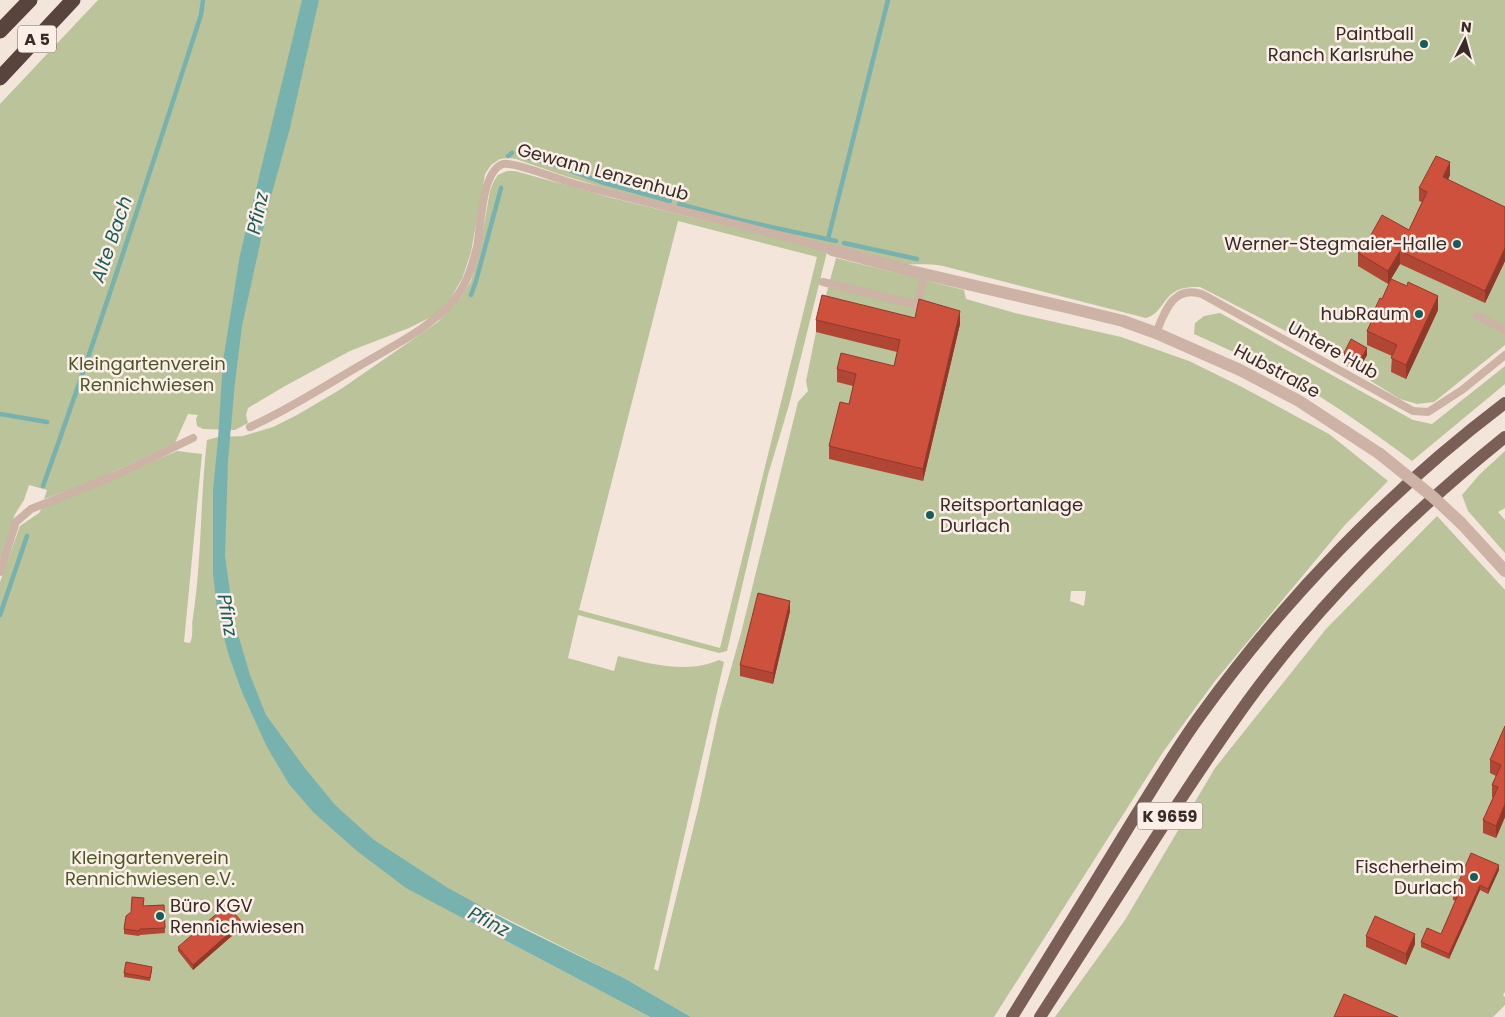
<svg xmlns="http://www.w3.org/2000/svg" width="1505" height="1017" font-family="Poppins,sans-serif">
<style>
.green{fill:#bac399;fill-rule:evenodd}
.water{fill:#77b2ae}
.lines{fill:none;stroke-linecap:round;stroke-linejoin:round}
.stream{stroke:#77b2ae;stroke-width:4.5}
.service{stroke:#ccb3a5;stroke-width:8}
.minor{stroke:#ccb3a5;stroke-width:12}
.primary{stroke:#7a5f57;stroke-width:12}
.motorway{stroke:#59433d;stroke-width:15}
.minor-bridge{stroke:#ccb3a5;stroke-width:12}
.wall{fill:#b14634}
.shaded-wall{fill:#90392b}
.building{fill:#ce513d;stroke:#90392b}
.poi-dot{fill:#195c59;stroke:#fbefe7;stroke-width:2}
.labels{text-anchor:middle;stroke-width:5;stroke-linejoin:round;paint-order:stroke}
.shield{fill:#fbefe7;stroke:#726561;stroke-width:1}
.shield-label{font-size:16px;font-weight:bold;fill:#372a27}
.poi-label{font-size:18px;fill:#372a27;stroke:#fbefe7;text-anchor:end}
.street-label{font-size:18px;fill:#372a27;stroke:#fbefe7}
.park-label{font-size:18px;fill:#4b5729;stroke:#fbefe7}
.water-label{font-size:19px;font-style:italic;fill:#195c59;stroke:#fbefe7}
</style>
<rect width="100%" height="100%" fill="#f3e5da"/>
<path class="green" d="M98,0H1505V345L1434,402L1417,404L1400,399L1343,364L1346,354L1320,340L1317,347L1200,287C1192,287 1183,287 1176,291C1163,298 1161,314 1146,318L943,266C927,263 912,265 895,264L605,188L565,176L516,159L508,158L500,159L491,165L485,174L471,252L462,279L450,299L435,315L409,328L350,351L285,386L248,408L246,415L248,423L235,430L203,429L197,426L196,419L198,415L188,414L175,443L94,481L44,499L47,490L29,485L24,500L15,514L0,559V104Z
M507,171H515L612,198L821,249L827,252L789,405L768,475L727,651L719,653L578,615L568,658L614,671L618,656C651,664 687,674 719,660L724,662L654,969L658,971L699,805L719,711L741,633L798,402L808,391L806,381L816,332L836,258L964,290L966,299L1015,313L1121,337L1189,361L1242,387L1329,434L1388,481L1344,526L1215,681L1163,752L994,1017H691L624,978L481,906L470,922L650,1017H0V582L20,526L39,513L42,508L177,451L202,454L184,642L190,643C194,634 191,626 193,617C202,559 200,499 207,440L218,437L243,436L273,427L297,415L341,389L438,322L461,297L471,281L479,253L490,191L494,181L498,175ZM678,221L817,257L720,648L579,610ZM1071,591H1086L1084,606L1070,601Z
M1220,313L1413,420L1432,424L1505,366V384L1412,461C1380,437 1348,414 1314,393C1276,371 1234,352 1194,334L1195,323L1204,316Z
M1505,451V508L1498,512L1505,520V553L1468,511L1462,495L1480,474Z
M1437,516L1505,590V992L1503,995L1505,997V1005L1493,1017H1055L1125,920L1215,768L1326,629Z"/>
<path class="water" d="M302,0H319L290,128L268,207L242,326L235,382L228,461L225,556L234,621L250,675L266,715L304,767L335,805L374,840L448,888L512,923L624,978L691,1017H650L406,888L357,851L314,813L289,784L267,747L242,692L228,653L217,609L213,573V491L218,439L223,361L240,255Z"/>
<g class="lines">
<path class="stream" d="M508,156L512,153
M529,158L550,163L601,182L670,201
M679,204L739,220L836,241
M828,239L888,0
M844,243L917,259
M471,295L476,281L501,188
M0,414L47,422
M43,486C99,330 150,172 201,15L203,0
M0,615L27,536"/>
<path class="service" d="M823,282L917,305L925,274
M1477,316L1505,330
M1156,333C1165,311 1173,285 1202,294L1413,411L1428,412L1462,390L1505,355
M250,427C288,410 323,387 359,366C392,346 440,324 461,290C469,277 473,262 477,247C481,228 481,171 503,164C513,161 562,181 575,184C661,207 747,225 832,250
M0,572L16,522L31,509L114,476L193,438"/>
<path class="minor" d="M832,250L911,271L1070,308L1123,321L1156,333L1240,370L1299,401L1380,454
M1461,523L1505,571"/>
<path class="primary" d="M1012,1017C1053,951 1093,886 1133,820C1155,785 1176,749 1200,716C1284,599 1390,490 1505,403
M1040,1017C1082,951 1125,886 1167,820C1199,772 1230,723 1266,677C1335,587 1417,508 1505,437"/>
<path class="motorway" d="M0,31L30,0
M0,78L73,0"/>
<path class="minor-bridge" d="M1380,454L1433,497L1461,523"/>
</g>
<path class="wall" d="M1450,175L1448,180L1505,207V261L1485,303L1400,264L1388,284L1358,266V253L1367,242L1409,230L1422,202L1419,201V188Z
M1382,299L1438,310L1406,379L1391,372L1392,356L1367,345V331L1372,322V315Z
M915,318L960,324L923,481L829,459V446L849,404L853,386L837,382V369L894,366L897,352L816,332V320Z
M1344,353L1367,355L1359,369L1344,360Z
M790,611L773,684L740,676V665Z
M1505,726V817L1496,838L1483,833V820L1493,798L1492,797V785L1496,776L1490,773V760Z
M1499,870L1488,894L1480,890L1449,959L1421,947V942L1441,934L1456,901L1453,900V895Z
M164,905L165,933L140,935L139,936L124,934V929L143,906Z
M242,927L193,970L178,951V947Z
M1366,936L1415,944L1406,965L1366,947Z
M152,970L150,981L124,977V973Z"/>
<path class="shaded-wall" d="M1450,162V175L1443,190V177Z
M1505,248V261L1485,303V291Z
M1400,251V264L1388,284V271Z
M1438,296V310L1406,379V365Z
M960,311V324L923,481V469Z
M1367,348V355L1359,369V362Z
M790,601V611L773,684V673Z
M1505,804V817L1496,838V826Z
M1499,865V870L1488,894V889Z
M1480,885V890L1449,959V954Z
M242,922V927L193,970V965Z
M1415,934V944L1406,965V954Z"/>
<path class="building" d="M1436,156L1450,162L1443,177L1505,207V248L1485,291L1400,251L1388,271L1358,253L1365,241L1367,242L1382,215L1409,230L1427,192L1419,188Z
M1391,279L1407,286L1408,282L1438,296L1406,365L1391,358L1397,345L1367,331L1374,316L1372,315L1380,298L1382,299Z
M822,295L915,318L919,299L960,311L923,469L829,446L840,402L849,404L856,374L837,369L841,353L894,366L900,340L816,320Z
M1351,339L1367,348L1359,362L1344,353Z
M758,593L790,601L773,673L740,665Z
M1505,726V804L1496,826L1483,820L1498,787L1492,785L1501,765L1490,760Z
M1471,853L1499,865L1488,889L1480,885L1449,954L1421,942L1427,928L1441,934L1457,897L1453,895Z
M132,897L144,898L143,906L164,905L165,928L140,929L139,931L124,929L126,916L131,912Z
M227,905L242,922L193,965L178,947Z
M1375,916L1415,934L1406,954L1366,936Z
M126,962L152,967L150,978L124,973Z
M1344,994L1398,1017H1334Z"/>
<g class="poi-dot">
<circle cx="1424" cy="44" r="5"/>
<circle cx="1457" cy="244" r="5"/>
<circle cx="1419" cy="314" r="5"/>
<circle cx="930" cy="515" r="5"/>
<circle cx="1474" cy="877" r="5"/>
<circle cx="160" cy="916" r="5"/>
</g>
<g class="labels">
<g class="shield">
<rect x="18" y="25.5" width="38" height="27" rx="4"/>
<rect x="1137.5" y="802.5" width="65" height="27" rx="4"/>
</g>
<g class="shield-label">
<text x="37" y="45">A 5</text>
<text x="1170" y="822">K 9659</text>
</g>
<g class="poi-label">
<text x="1414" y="40">Paintball<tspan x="1414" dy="21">Ranch Karlsruhe</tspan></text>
<text x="1447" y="250">Werner-Stegmaier-Halle</text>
<text x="1409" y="320">hubRaum</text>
<text x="940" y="511" text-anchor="start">Reitsportanlage<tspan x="940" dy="21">Durlach</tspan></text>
<text x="1464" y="873">Fischerheim<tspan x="1464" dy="21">Durlach</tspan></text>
<text x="170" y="912" text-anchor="start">Büro KGV<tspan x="170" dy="21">Rennichwiesen</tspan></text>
</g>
<g class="street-label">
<text transform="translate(603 172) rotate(15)" y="6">Gewann Lenzenhub</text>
<text transform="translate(1333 350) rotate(29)" y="6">Untere Hub</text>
<text transform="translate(1277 371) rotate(28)" y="6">Hubstraße</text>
</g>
<g class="park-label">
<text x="147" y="370">Kleingartenverein<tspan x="147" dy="21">Rennichwiesen</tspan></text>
<text x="150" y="864">Kleingartenverein<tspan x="150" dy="21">Rennichwiesen e.V.</tspan></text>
</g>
<g class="water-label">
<text transform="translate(257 213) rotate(-78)" y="7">Pfinz</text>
<text transform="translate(111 239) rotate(-71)" y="7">Alte Bach</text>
<text transform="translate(228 615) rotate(80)" y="7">Pfinz</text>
<text transform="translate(489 921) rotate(28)" y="7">Pfinz</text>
</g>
</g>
<g transform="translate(1465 40) rotate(6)" stroke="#fbefe7" stroke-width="4" paint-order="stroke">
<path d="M0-4L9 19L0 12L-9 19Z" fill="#372a27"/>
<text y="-8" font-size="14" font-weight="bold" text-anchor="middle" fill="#372a27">N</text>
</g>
</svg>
